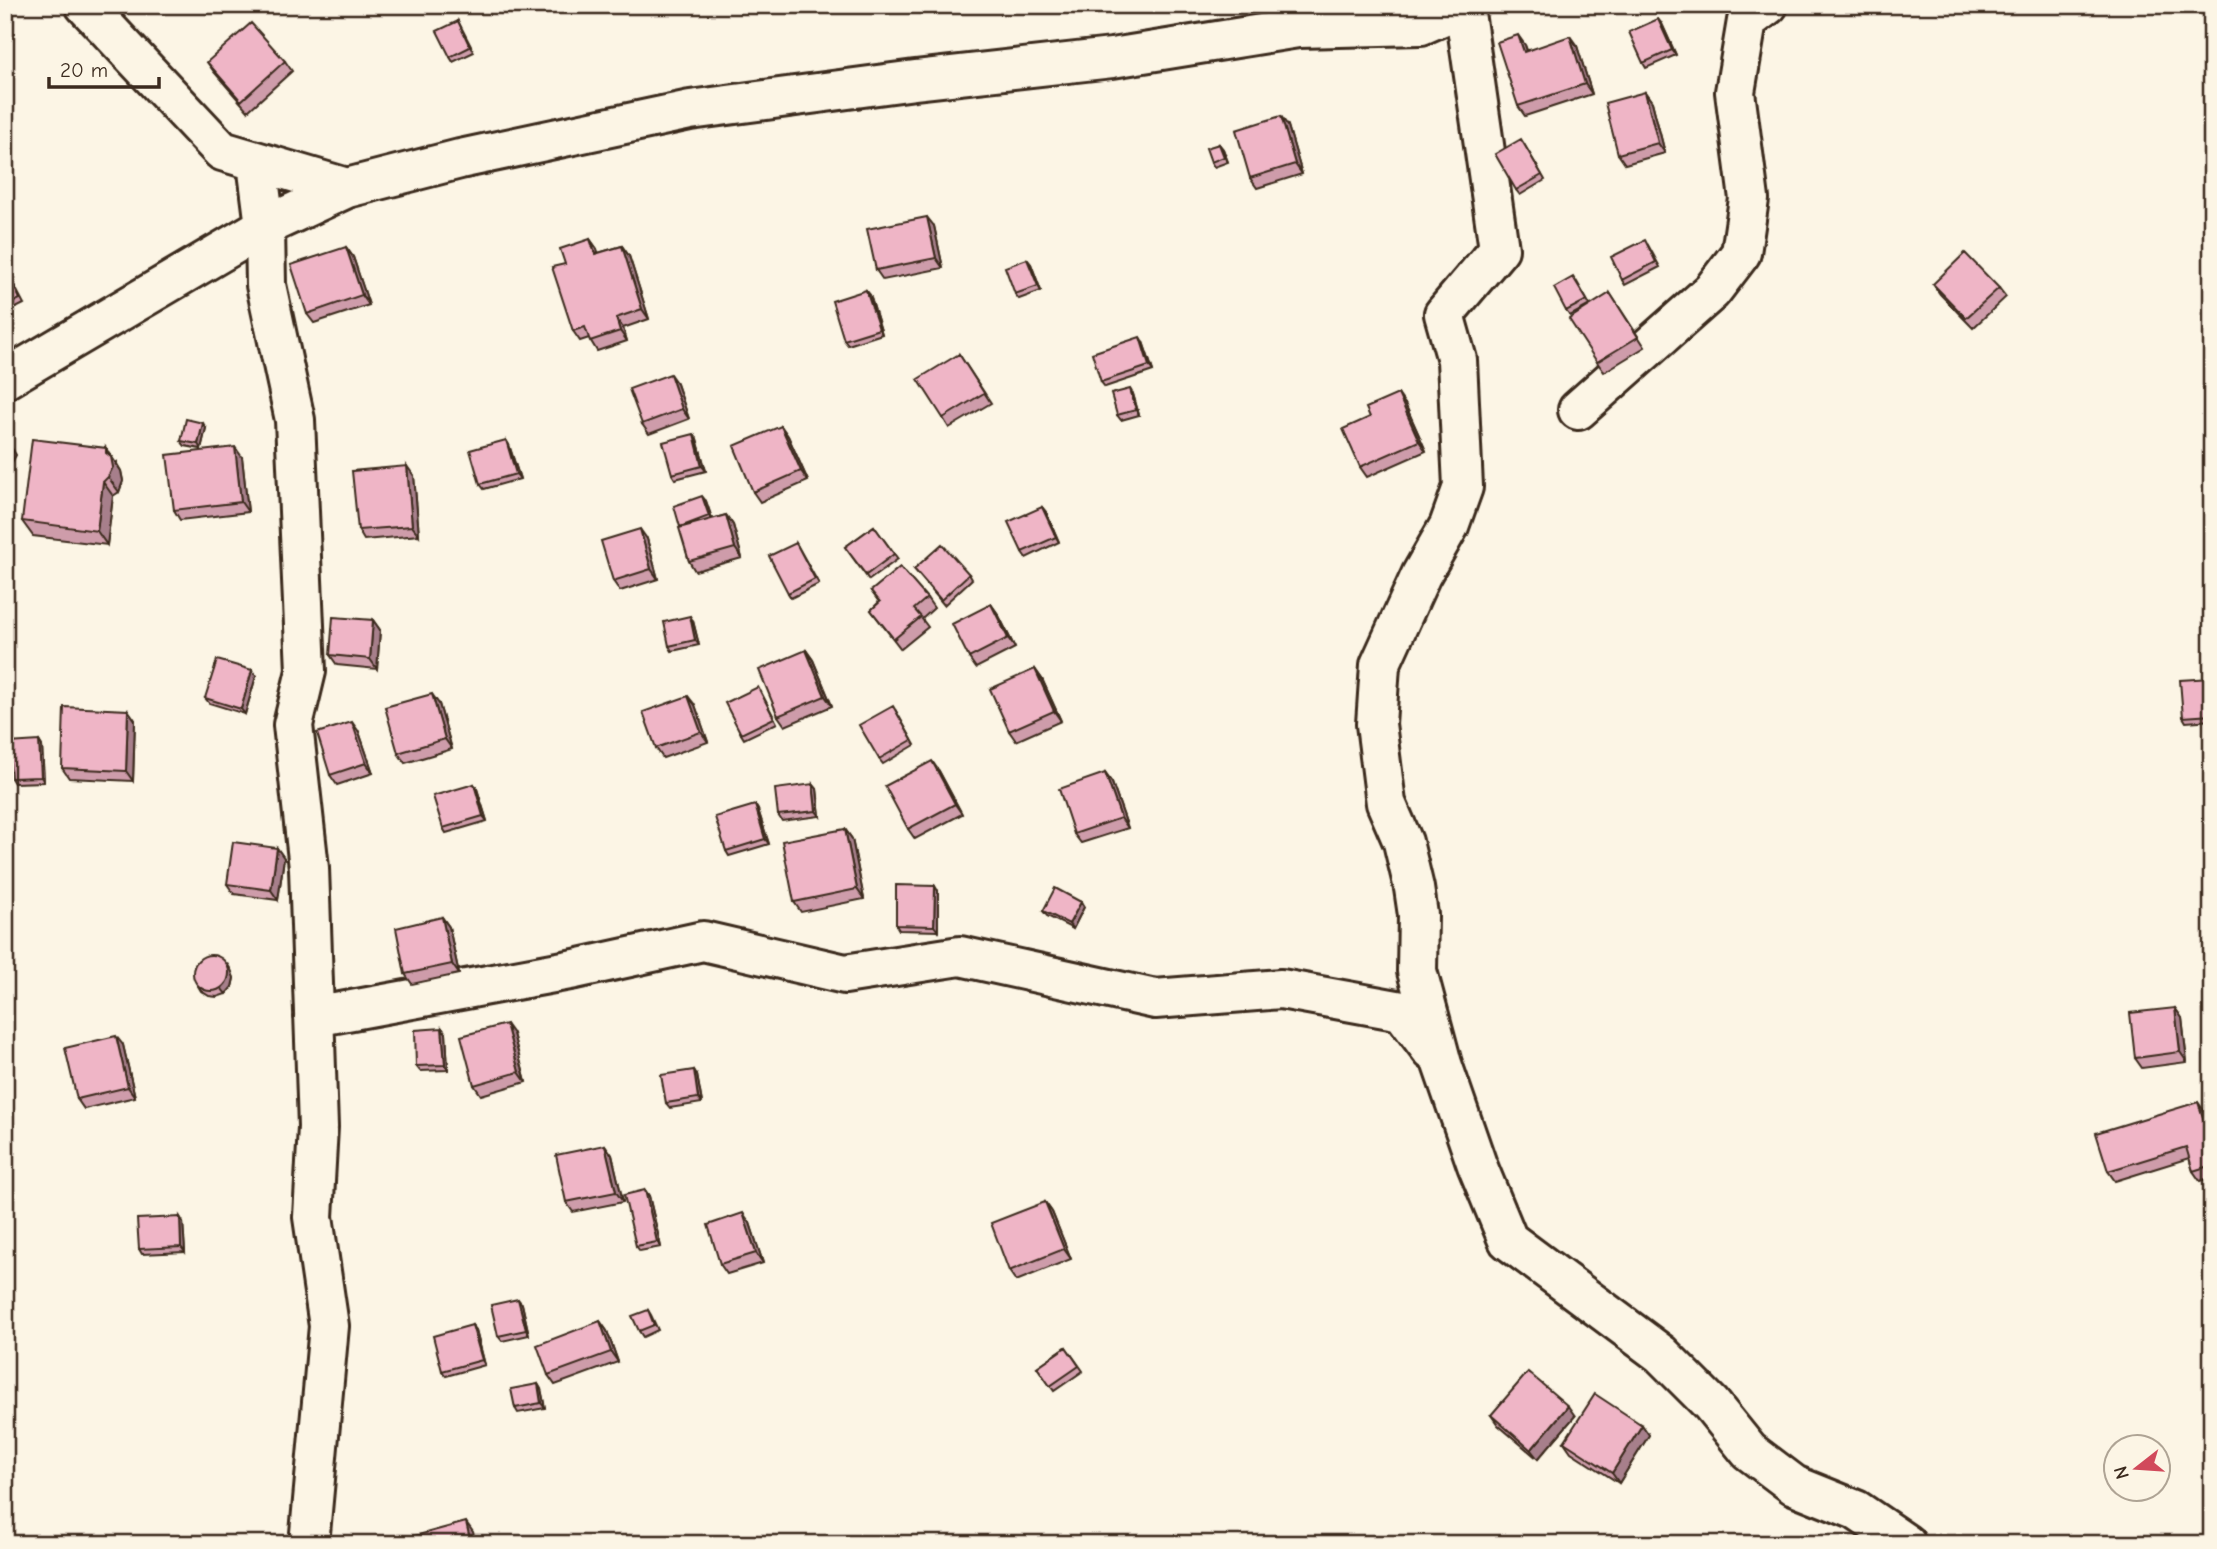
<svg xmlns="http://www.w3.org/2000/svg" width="2217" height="1549" font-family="'Comic Neue',sans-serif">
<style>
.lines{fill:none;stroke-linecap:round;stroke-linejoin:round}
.minor-casing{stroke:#3b2a1e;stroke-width:44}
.minor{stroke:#fcf5e5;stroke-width:38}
.wall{fill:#ce9caa;stroke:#3b2a1e;stroke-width:2}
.shaded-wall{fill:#a77f8b;stroke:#3b2a1e;stroke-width:2}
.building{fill:#efb5c6;stroke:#3b2a1e;stroke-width:2}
</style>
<rect width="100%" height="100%" fill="#fcf5e5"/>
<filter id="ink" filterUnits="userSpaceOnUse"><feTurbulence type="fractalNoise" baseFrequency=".0143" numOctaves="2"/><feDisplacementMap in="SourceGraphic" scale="14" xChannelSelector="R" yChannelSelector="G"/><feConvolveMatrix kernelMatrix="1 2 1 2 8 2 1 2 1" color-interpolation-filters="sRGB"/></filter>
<g filter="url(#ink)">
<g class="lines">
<g class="minor-casing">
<path id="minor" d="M85,5L222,151L347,188
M1464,6L1499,249L1444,314L1457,360L1463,487L1449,526L1421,575L1380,665L1376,724L1386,803L1403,842L1414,888L1418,915L1417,971L1442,1064L1477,1165L1508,1240L1661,1354L1711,1404L1749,1451L1794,1485L1856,1510L1906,1544
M257,163L265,226L266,285L295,420L306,671L293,725L309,868L318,1127L313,1217L329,1326L309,1544
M5,379L265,226L347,188L460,159L690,110L915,80L1112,58L1298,28L1421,25L1467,5
M1578,410L1712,291L1741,253L1749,199L1735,92L1747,21L1768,5
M314,1017L575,969L703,941L845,974L960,956L1155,999L1281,989L1402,1011L1432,1051"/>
</g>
<use href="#minor" class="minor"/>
</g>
<path class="wall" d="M458,21L474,52L453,62L450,57Z
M1662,24L1676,55L1646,68L1643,63Z
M1525,45L1527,50L1577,46L1592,94L1525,116L1518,106Z
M285,61L292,71L248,111L214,72L207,62Z
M1645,92L1652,102L1665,153L1625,164L1618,154Z
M1288,126L1302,174L1257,188L1250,178Z
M1219,144L1223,149L1228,162L1214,167L1211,162Z
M1524,144L1545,180L1520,195L1516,190Z
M934,226L943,268L883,280L876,270Z
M590,239L597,249L598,253L622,246L629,256L649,319L623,328L627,341L597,351L589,338L580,341L573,331L565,264Z
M1648,245L1660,267L1625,285L1622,280Z
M346,247L353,257L369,305L314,323L307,314Z
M1027,259L1031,264L1041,291L1019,299L1015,294Z
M1577,282L1590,305L1570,316L1566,311Z
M13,283L24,304L14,309L10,304Z
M1933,284L1999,288L2006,297L1973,328L1940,294Z
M866,290L870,295L882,334L848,345L844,340Z
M1610,293L1645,347L1604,372L1597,362Z
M1143,342L1153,371L1105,387L1101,382Z
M959,354L991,403L949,428L943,418Z
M677,384L689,419L649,434L642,424Z
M1133,394L1139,415L1121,420L1117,415Z
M1405,404L1426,451L1367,477L1360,467L1370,417Z
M781,426L788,436L808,481L760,502L753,492Z
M206,428L201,449L185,446L181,441Z
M697,439L706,471L675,479L672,474Z
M506,440L509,445L520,479L484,489L480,484Z
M242,457L248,512L180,520L174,510Z
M117,462V464L121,471L123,481L119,492L113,496L107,545L33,536L22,521Z
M414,476L419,535L364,540L358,530Z
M706,501L712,519L726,515L733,525L742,558L695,571L689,561L680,527Z
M1042,507L1046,512L1059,542L1026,558L1022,552Z
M874,526L898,559L869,580L845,547Z
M647,539L658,579L620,591L613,581Z
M796,543L819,584L791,598L788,593Z
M914,569L969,574L972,579L944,605Z
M871,591L927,598L934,608L922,619L928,627L901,649L871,610L879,602Z
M991,604L998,614L1015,648L976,668L969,658Z
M373,620L380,630L377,669L337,665L330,655Z
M693,621L699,645L672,651L669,646Z
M806,650L813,660L832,706L785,726L778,716Z
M1035,669L1042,679L1061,721L1016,741L1009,731Z
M256,676L245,714L209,703L205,698Z
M2211,678L2212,720L2186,722L2183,717Z
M761,692L777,723L744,739L741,734Z
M439,704L452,749L405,763L398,753Z
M695,705L708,742L663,758L656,748Z
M128,710L135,720L133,781L69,778L62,768Z
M896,711L915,745L883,764L879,759Z
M359,732L373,773L337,785L330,775Z
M39,741L42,746L44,782L14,783L11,778Z
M939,771L962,814L915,839L908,829Z
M1105,773L1112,783L1128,828L1081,843L1074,834Z
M474,784L477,789L487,821L446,833L443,828Z
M813,784L817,789L820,816L782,821L778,815Z
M755,805L758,810L769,844L729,856L726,851Z
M845,829L852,839L864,899L801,912L794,902Z
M277,848L284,858L278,900L234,894L227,884Z
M938,891V931L899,930L896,925Z
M1081,902L1084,907L1073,929L1047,916L1043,911Z
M442,917L449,927L459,974L412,984L405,974Z
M231,970L234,978L232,987L226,994L217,997L209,996L201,991L198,986Z
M2175,1008L2182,1018L2187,1062L2142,1068L2135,1058Z
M442,1028L446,1033L448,1070L420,1071L416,1066Z
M513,1034L526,1082L481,1095L474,1085Z
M123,1045L135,1097L84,1109L77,1099Z
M694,1070L697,1075L702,1103L670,1108L666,1103Z
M2205,1112L2212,1133V1177L2200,1181L2193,1171L2189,1158L2115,1181L2108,1171Z
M605,1145L612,1155L623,1202L573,1212L566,1202Z
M645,1190L649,1196L661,1247L640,1251L636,1246Z
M1045,1202L1052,1212L1071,1259L1016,1281L1009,1271Z
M180,1217L183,1222L185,1252L142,1254L139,1249Z
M750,1223L763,1263L727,1274L720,1264Z
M522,1304L529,1335L502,1341L498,1336Z
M648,1310L651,1315L658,1330L643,1337L639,1331Z
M600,1321L607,1331L618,1362L555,1385L548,1375Z
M472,1325L476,1330L485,1365L446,1376L442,1371Z
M1066,1347L1083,1371L1054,1391L1037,1367Z
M538,1384L541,1389L545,1408L518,1413L515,1408Z
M1491,1415L1575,1416L1538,1459L1498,1425Z
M1642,1425L1649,1435L1619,1483L1571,1452L1564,1442Z"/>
<path class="shaded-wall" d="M1658,19L1662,24L1676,55L1672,50Z
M1518,35L1525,45L1530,61L1524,52Z
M1570,36L1577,46L1592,94L1585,84Z
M1645,92L1652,102L1665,153L1658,143Z
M1281,116L1288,126L1302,174L1295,164Z
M1219,144L1223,149L1228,162L1224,157Z
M927,217L934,226L943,268L936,258Z
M590,239L597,249L601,264L595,254Z
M622,246L629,256L649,319L642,309Z
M346,247L353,257L369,305L362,295Z
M1027,259L1031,264L1041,291L1038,286Z
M866,290L870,295L882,334L879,329Z
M616,318L623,328L627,341L620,331Z
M1140,337L1143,342L1153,371L1149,366Z
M670,374L677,384L689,419L682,409Z
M1130,389L1133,394L1139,415L1136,410Z
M1398,394L1405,404L1426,451L1419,441Z
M203,423L206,428L201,449L198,444Z
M781,426L788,436L808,481L801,471Z
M694,434L697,439L706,471L702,466Z
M506,440L509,445L520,479L516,474Z
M235,447L242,457L248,512L241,502Z
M106,448L121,471L123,481L119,492L108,477Z
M13,450L16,455L5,475V463Z
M407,466L414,476L419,535L412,526Z
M103,482L113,496L107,545L97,531Z
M702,496L706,501L713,521L709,516Z
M1042,507L1046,512L1059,542L1056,537Z
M726,515L733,525L742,558L735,548Z
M640,529L647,539L658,579L651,569Z
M991,604L998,614L1015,648L1008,638Z
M690,616L693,621L699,645L695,640Z
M373,620L380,630L377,669L370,659Z
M806,650L813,660L832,706L825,696Z
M1035,669L1042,679L1061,721L1054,711Z
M252,670L256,676L245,714L241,709Z
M432,694L439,704L452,749L445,739Z
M688,696L695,705L708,742L701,732Z
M128,710L135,720L133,781L126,771Z
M352,722L359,732L373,773L366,763Z
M39,741L42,746L44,782L41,777Z
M932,761L939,771L962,814L955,804Z
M1105,773L1112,783L1128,828L1121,818Z
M474,784L477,789L487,821L483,816Z
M813,784L817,789L820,816L816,811Z
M755,805L758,810L769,844L765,839Z
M845,829L852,839L864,899L857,889Z
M277,848L284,858L278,900L271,890Z
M935,886L938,891V931L934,926Z
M1081,902L1084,907L1073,929L1069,924Z
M442,917L449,927L459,974L452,964Z
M228,965L231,970L234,978L232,987L226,994L222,989Z
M2175,1008L2182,1018L2187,1062L2180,1052Z
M506,1024L513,1034L526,1082L519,1072Z
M442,1028L446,1033L448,1070L445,1065Z
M116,1036L123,1045L135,1097L128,1087Z
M694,1070L697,1075L702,1103L698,1098Z
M2198,1102L2205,1112L2212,1133V1146Z
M605,1145L612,1155L623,1202L616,1192Z
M645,1190L649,1196L661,1247L657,1242Z
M1045,1202L1052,1212L1071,1259L1064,1249Z
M743,1213L750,1223L763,1263L756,1253Z
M180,1217L183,1222L185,1252L181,1247Z
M518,1299L522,1304L529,1335L526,1330Z
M600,1321L607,1331L618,1362L611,1352Z
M472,1325L476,1330L485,1365L482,1360Z
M538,1384L541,1389L545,1408L541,1403Z
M1568,1406L1575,1416L1538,1459L1531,1450Z
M1642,1425L1649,1435L1619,1483L1612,1473Z
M466,1522L473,1532L476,1544H471Z"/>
<path class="building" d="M1658,19L1672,50L1643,63L1629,32Z
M458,21L470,47L450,57L437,31Z
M251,23L285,61L241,101L207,62Z
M1518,35L1524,52L1570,36L1585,84L1518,106L1497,42Z
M1645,92L1658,143L1618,154L1605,103Z
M1281,116L1295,164L1250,178L1236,130Z
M1521,139L1542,175L1516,190L1495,154Z
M1219,144L1224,157L1211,162L1206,148Z
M927,217L936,258L876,270L867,229Z
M590,239L595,254L622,246L642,309L616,318L620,331L590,341L585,327L573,331L552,267L565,264L560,249Z
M1645,240L1656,262L1622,280L1611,257Z
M346,247L362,295L307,314L291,265Z
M1965,253L1999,288L1966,318L1933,284Z
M1027,259L1038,286L1015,294L1005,267Z
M1573,277L1587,300L1566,311L1554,288Z
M10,278L20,299L10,304L5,294V280Z
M866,290L879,329L844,340L832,301Z
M1610,293L1638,337L1597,362L1569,319Z
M1140,337L1149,366L1101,382L1092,353Z
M959,354L984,393L943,418L918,379Z
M670,374L682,409L642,424L629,389Z
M1130,389L1136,410L1117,415L1111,394Z
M1398,394L1419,441L1360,467L1343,429L1370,417L1366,408Z
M186,419L203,423L198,444L181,441Z
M781,426L801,471L753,492L734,446Z
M694,434L702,466L672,474L663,442Z
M32,439L106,448V453L111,457L113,467L108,477L103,482L97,531L22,521Z
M506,440L516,474L480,484L470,450Z
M5,446L13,450L5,463Z
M235,447L241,502L174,510L167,455Z
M407,466L412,526L358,530L352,471Z
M702,496L709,516L680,527L674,506Z
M1042,507L1056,537L1022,552L1008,522Z
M726,515L735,548L689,561L679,528Z
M874,526L894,554L866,575L845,547Z
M640,529L651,569L613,581L601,541Z
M796,543L815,579L788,593L769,556Z
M942,544L969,574L941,600L914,569Z
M900,567L927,598L914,609L921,617L894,639L871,610L880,602L871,591Z
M991,604L1008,638L969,658L952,624Z
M690,616L695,640L669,646L664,622Z
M333,617L373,620L370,659L330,655Z
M806,650L825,696L778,716L759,670Z
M217,660L252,670L241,709L205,698Z
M1035,669L1054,711L1009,731L990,689Z
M2211,678L2212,715L2183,717L2180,680Z
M758,687L774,718L741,734L725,703Z
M432,694L445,739L398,753L385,707Z
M688,696L701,732L656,748L643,712Z
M893,706L912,740L879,759L859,725Z
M64,707L128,710L126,771L62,768Z
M352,722L366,763L330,775L317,733Z
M39,741L41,777L11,778L9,743Z
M932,761L955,804L908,829L885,786Z
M1105,773L1121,818L1074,834L1059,789Z
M474,784L483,816L443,828L433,796Z
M813,784L816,811L778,815L775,789Z
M755,805L765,839L726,851L715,817Z
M845,829L857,889L794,902L782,841Z
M233,842L277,848L271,890L227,884Z
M896,885L935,886L934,926L896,925Z
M1055,888L1081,902L1069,924L1043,911Z
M442,917L452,964L405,974L396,928Z
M193 973a18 18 0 1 1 36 0a18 18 0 1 1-36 0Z
M2175,1008L2180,1052L2135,1058L2130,1013Z
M506,1024L519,1072L474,1085L461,1036Z
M442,1028L445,1065L416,1066L415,1030Z
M116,1036L128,1087L77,1099L65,1048Z
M694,1070L698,1098L666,1103L661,1075Z
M2198,1102L2212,1146V1165L2193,1171L2186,1147L2108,1171L2096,1133Z
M605,1145L616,1192L566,1202L556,1155Z
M645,1190L657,1242L636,1246L624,1195Z
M1045,1202L1064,1249L1009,1271L991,1223Z
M743,1213L756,1253L720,1264L708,1225Z
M180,1217L181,1247L139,1249L137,1219Z
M518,1299L526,1330L498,1336L491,1305Z
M648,1310L654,1325L639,1331L632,1316Z
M600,1321L611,1352L548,1375L537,1345Z
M472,1325L482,1360L442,1371L433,1336Z
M1066,1347L1079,1366L1050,1386L1037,1367Z
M1528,1372L1568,1406L1531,1450L1491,1415Z
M538,1384L541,1403L515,1408L511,1389Z
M1595,1394L1642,1425L1612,1473L1564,1442Z
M466,1522L471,1544H413L411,1537Z"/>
</g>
<rect width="2217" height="1549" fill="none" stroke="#fcf5e5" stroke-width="28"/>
<rect x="14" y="14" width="2189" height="1521" fill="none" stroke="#3b2a1e" stroke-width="2.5" filter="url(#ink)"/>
<g transform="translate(2137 1468) rotate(253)"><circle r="33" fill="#fcf5e5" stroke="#afa495" stroke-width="2"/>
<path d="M0-5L12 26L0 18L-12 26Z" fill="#d1495b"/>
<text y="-10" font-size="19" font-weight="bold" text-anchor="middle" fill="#3b2a1e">N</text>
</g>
<path d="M49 77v10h110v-10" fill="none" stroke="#3b2a1e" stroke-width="3.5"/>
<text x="60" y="77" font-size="21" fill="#3b2a1e" stroke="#fcf5e5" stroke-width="5" paint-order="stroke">20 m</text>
</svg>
